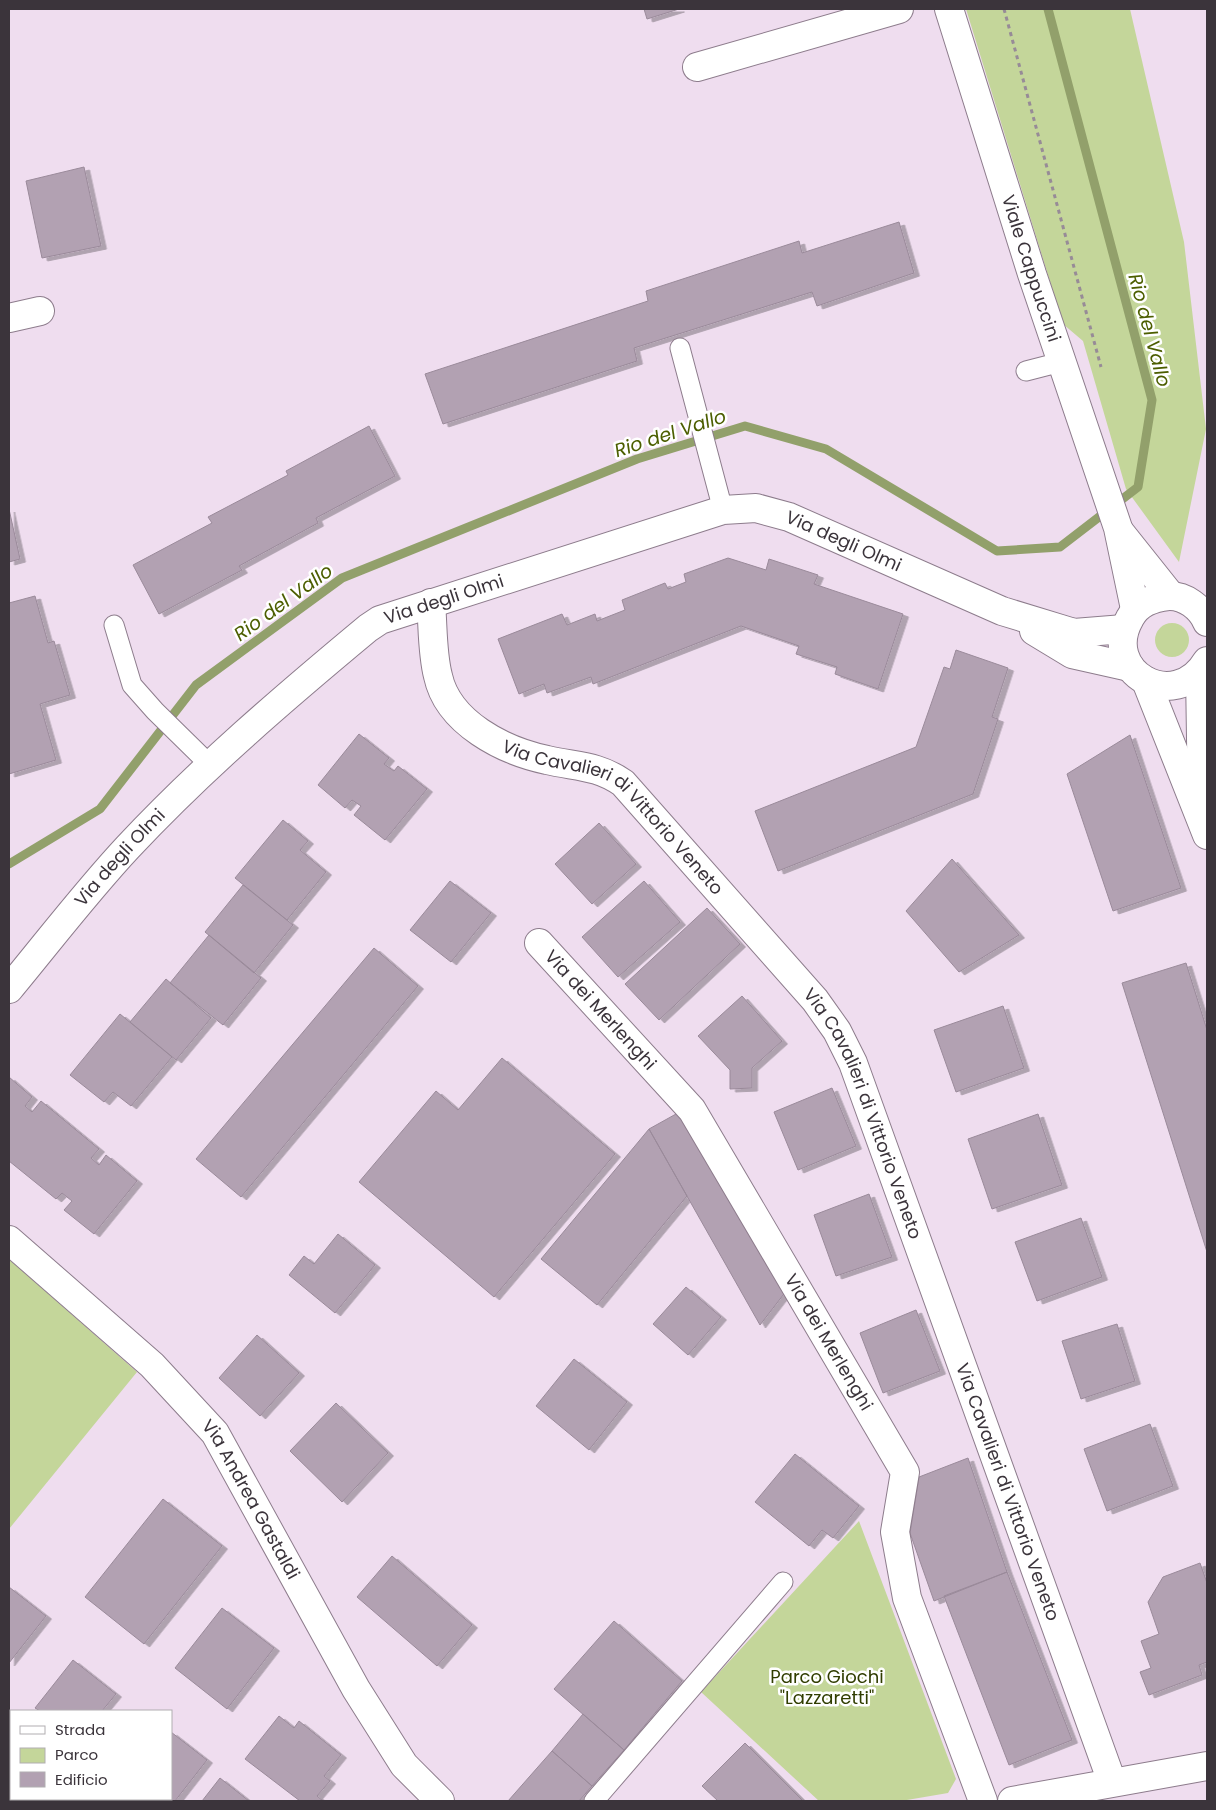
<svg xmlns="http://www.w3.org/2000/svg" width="1216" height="1810" font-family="Poppins,sans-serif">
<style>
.green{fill:#c4d69a}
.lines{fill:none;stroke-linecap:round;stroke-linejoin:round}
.stream{stroke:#92a06b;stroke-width:9}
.building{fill:#b2a1b2;stroke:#9a8a9a;filter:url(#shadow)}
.lane-casing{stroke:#8d7c8c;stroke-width:21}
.street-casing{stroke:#8d7c8c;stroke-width:30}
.secondary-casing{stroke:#8d7c8c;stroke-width:30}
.path{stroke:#978b97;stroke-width:3;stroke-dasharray:4 4;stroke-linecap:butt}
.lane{stroke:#fff;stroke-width:19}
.street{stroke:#fff;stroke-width:28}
.secondary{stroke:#fff;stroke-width:28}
.labels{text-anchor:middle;stroke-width:5;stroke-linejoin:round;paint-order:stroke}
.street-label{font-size:18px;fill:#3b343b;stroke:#fff}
.park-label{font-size:18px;fill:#303d00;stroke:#fff}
.water-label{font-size:19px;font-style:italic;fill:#4c5e00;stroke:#fff}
</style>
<defs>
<filter id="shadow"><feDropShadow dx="5.5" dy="3" stdDeviation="0" flood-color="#0004"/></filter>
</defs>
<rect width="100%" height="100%" fill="#efddef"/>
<path class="green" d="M966,9H1130L1184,242L1206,429L1179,562L1126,489L1083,341L1063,324Z
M1155 640a17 17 0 1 1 34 0a17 17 0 1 1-34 0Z
M9,1259L137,1372L9,1529Z
M859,1521L956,1779L948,1793L901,1801H819L701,1692Z"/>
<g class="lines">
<path class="stream" d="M9,864L100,809L196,685L342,578L637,459L745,426L826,449L997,551L1060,547L1138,487L1152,400L1048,9"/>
</g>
<path class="building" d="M644,9H679L647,19Z
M84,167L101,246L42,258L26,181Z
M899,222L914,273L817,306L812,292L634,348L637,361L443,424L425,374L648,301L646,291L799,241L802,253Z
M369,426L395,476L316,518L318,523L239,566L242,570L159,614L133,565L212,523L208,517L288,475L286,471Z
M9,509L20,559L9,562Z
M728,558L766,570L769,559L818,575L814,584L903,614L878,689L835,674L837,667L796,654L799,646L741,626L593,684L591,677L547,693L544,684L519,694L498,639L562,614L567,625L595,614L597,621L625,610L622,600L665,583L668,589L686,582L684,574Z
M35,596L48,643L54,641L70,695L40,704L56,760L9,774V603Z
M956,650L1008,668L992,717L998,719L973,794L778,871L755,811L916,747L944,667L950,669Z
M359,734L389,758L384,764L394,771L398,766L427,789L385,840L354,815L361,806L352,800L345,808L318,785Z
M1130,735L1181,888L1113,911L1067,774Z
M283,820L308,841L300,850L326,872L287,920L235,878Z
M599,823L636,864L592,904L555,864Z
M952,859L1019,935L959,972L906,911Z
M450,881L491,913L451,962L410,930Z
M644,881L680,922L618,977L582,937Z
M243,885L293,925L254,973L205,932Z
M707,908L740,944L659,1020L625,984Z
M209,935L261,978L223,1025L170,983Z
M374,948L418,986L241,1197L196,1159Z
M1186,963L1207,1030V1252L1122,983Z
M166,979L211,1018L176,1060L130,1022Z
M742,996L782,1041L752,1068V1088L730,1089V1070L698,1036Z
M1003,1006L1024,1068L956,1092L934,1030Z
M120,1014L172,1057L131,1106L113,1092L104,1102L70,1075Z
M502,1058L615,1154L494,1297L359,1182L436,1091L458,1110Z
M9,1077L32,1097L25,1106L32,1112L41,1101L99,1149L91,1158L99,1165L106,1155L137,1181L94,1234L64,1210L72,1201L62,1193L56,1199L9,1161Z
M832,1088L856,1146L798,1170L774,1112Z
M685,1109L787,1290L760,1325L649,1129Z
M1038,1114L1062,1185L992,1209L968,1139Z
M649,1129L687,1196L597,1305L541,1259Z
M869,1194L892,1257L836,1276L814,1215Z
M1081,1218L1102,1277L1037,1301L1015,1242Z
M338,1234L375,1265L335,1313L289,1275L304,1256L314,1264Z
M686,1287L721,1317L688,1355L653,1324Z
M916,1310L940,1371L883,1393L860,1333Z
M1117,1324L1135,1381L1081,1399L1062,1341Z
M257,1335L299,1373L260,1416L219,1378Z
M574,1359L627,1402L589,1450L536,1406Z
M336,1403L388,1453L342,1502L290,1451Z
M1150,1424L1173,1486L1107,1511L1084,1449Z
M795,1454L859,1506L833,1538L822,1530L809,1546L755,1502Z
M968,1458L1007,1572L934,1601L910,1533L919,1477Z
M163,1499L222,1546L144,1644L85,1597Z
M392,1556L472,1625L437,1666L357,1597Z
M1200,1563L1207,1583V1662L1199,1665L1202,1675L1149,1695L1140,1672L1151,1668L1141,1641L1159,1634L1148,1602L1163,1577Z
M1007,1572L1072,1740L1009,1765L944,1596Z
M9,1587L46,1616L9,1663Z
M222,1608L274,1648L227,1709L175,1668Z
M614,1621L682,1681L624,1750L554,1689Z
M73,1660L116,1694L102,1711H40L35,1708Z
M583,1714L624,1750L592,1786L552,1751Z
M279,1716L294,1728L299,1721L341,1755L324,1776L330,1781L317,1796L323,1801H300L245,1759Z
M171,1732L207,1760L175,1801H156L153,1799H171Z
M745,1743L803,1801H718L702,1786Z
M552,1751L592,1786L579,1801H508Z
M220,1778L249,1801H202Z"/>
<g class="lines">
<g class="lane-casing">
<path id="lane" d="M680,348L723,510
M1026,371L1061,362
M114,625L132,685L155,711L210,765
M594,1801L783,1582"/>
</g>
<g class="street-casing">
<g id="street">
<path d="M697,67L899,9"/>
<path d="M9,318L40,311"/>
<path id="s1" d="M431,603C433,626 432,653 438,676C448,723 504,751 547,760C577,767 597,765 623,783L815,1000L837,1031L853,1063L1112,1782"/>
<path id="s2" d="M539,943L692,1110L905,1472L895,1532L907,1598L983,1801"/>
<path id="s3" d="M9,1240L152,1365L215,1433L356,1689L404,1765L440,1801"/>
<path d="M9,1780L11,1782"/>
<path d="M33,1799L36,1801"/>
<path d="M1012,1801L1207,1766"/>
</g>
</g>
<g class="secondary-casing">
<g id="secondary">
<path id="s4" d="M949,9L1032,274L1118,528L1135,609"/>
<path d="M1120,532L1171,596"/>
<path d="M1207,622C1201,608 1185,595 1168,596C1152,598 1138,603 1130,618C1099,672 1175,715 1207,661"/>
<path d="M1034,631L1072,654L1130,667"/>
<path d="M1200,673L1202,803"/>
<path d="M1146,681L1207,835"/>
<path id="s5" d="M9,989C48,942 86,892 128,847C202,768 285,697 368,628L380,620L723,510L756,508L789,517L1002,611L1074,633L1124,629"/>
</g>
</g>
<path class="path" d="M1004,9L1101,367"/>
<use href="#lane" class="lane"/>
<use href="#street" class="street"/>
<use href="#secondary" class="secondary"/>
</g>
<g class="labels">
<g class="street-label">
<text dy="6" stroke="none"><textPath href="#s4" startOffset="272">Viale Cappuccini</textPath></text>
<text dy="6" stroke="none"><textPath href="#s5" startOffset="1012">Via degli Olmi</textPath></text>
<text dy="6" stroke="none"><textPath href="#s5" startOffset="592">Via degli Olmi</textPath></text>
<text dy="6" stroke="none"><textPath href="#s1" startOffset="308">Via Cavalieri di Vittorio Veneto</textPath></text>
<text dy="6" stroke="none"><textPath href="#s5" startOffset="172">Via degli Olmi</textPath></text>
<text dy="6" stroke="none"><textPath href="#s2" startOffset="91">Via dei Merlenghi</textPath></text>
<text dy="6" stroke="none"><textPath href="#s1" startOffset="712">Via Cavalieri di Vittorio Veneto</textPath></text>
<text dy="6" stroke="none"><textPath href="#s2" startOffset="496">Via dei Merlenghi</textPath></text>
<text dy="6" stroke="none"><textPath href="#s1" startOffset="1118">Via Cavalieri di Vittorio Veneto</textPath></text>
<text dy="6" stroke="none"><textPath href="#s3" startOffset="358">Via Andrea Gastaldi</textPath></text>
</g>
<g class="park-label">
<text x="827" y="1683">Parco Giochi<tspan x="827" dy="21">"Lazzaretti"</tspan></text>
</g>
<g class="water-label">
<text transform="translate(1150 330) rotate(75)" y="7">Rio del Vallo</text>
<text transform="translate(670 433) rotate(-18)" y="7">Rio del Vallo</text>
<text transform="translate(283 602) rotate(-36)" y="7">Rio del Vallo</text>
</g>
</g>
<rect width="1216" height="1810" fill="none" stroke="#3b343b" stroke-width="20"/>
<rect x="10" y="1710" width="162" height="90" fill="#ffffff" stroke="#b1aeb1"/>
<rect x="20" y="1726" width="25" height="8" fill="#ffffff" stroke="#b1aeb1"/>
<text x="55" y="1735" font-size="15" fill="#3b343b">Strada</text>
<rect x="20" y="1748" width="25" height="15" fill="#c4d69a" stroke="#b1aeb1"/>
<text x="55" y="1760" font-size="15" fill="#3b343b">Parco</text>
<rect x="20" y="1772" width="25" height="15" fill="#b2a1b2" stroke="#b1aeb1"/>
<text x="55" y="1785" font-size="15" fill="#3b343b">Edificio</text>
</svg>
